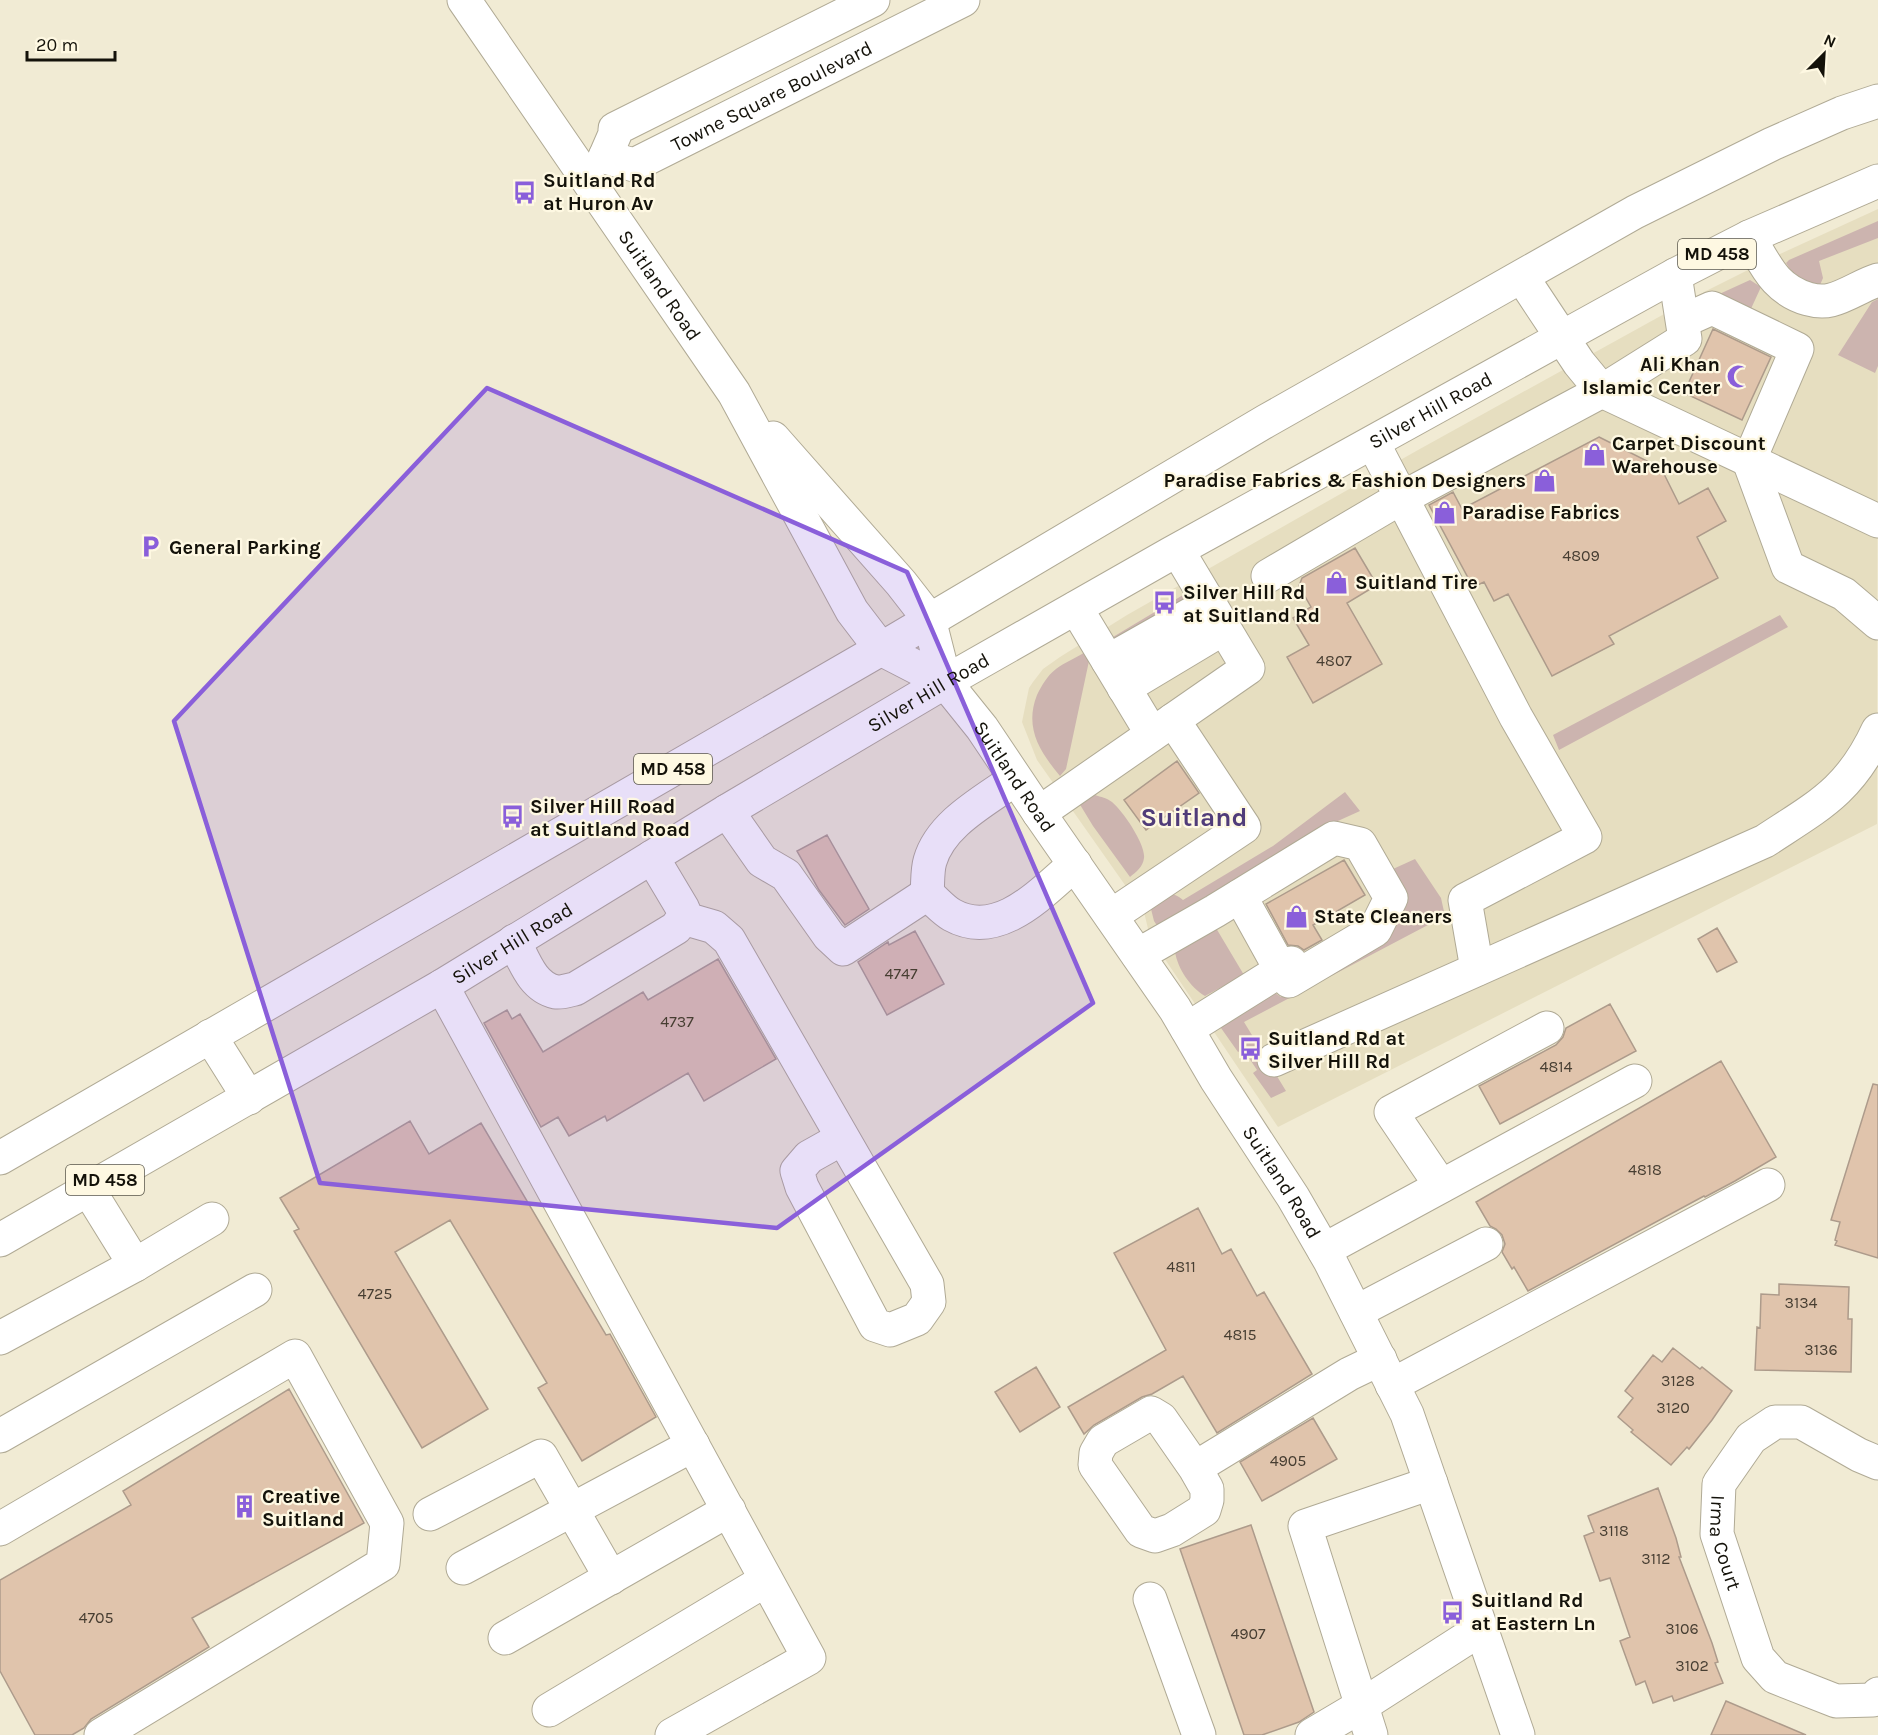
<svg xmlns="http://www.w3.org/2000/svg" width="1878" height="1735" viewBox="0 0 1878 1735" font-family="Karla,sans-serif">
	<style>
		.built { fill: #e6dec0 }
		.green { fill: #ccb4af }
		.building { fill: #e0c4ac; stroke: #ad9b8b; stroke-width: 1.5 }
		.lines { fill: none; stroke-linecap: round; stroke-linejoin: round }
		.minor-casing { stroke: #b0aa95; stroke-width: 35 }
		.major-casing { stroke: #b0aa95; stroke-width: 35 }
		.minor { stroke: #fff; stroke-width: 33 }
		.major { stroke: #fff; stroke-width: 33 }
		.marked { fill: #8a5fda; fill-opacity: 0.2; stroke: #8a5fda; stroke-width: 4.5; stroke-linejoin: round }
		.labels { text-anchor: middle; dominant-baseline: central; stroke-width: 4.5; stroke-linejoin: round; paint-order: stroke }
		.number-label { font-size: 16px; fill: #473e32 }
		.shield { fill: #fef8e2; stroke: #5a574b; stroke-width: 1.5 }
		.shield-label { font-size: 18px; font-weight: bold; fill: #14120a }
		.street-label { font-size: 20px; fill: #14120a; stroke: #fef8e2 }
		.poi-label { font-size: 20px; font-weight: bold; fill: #14120a; stroke: #fef8e2; text-anchor: start }
		.district-label { font-size: 26px; font-weight: bold; fill: #503c79; stroke: #fef8e2 }
	</style>
	<rect width="100%" height="100%" fill="#f1ebd4"/>
	<path class="built" d="M1878 209 1877 824 1278 1127 1150 937 1144 912 1037 760 1022 722 1029 688 1033 682 1043 669 1060 657 1127 615 1418 450 1704 292 1780 254Z"/>
	<path class="green" d="M1878 221V238L1819 261 1823 278 1820 285 1812 286 1793 274 1786 263 1789 260Z
		M1750 280 1761 287 1749 313 1715 296Z
		M1878 299V366L1875 373 1838 355 1872 302Z
		M1183 595 1185 604 1119 643 1113 637Z
		M1780 615 1788 627 1559 750 1553 735Z
		M1085 652 1089 661 1066 769 1060 776C1040 752 1024 728 1037 695 1042 685 1047 676 1056 669 1065 662 1076 658 1085 652Z
		M1345 792 1360 811 1329 825 1160 930 1154 921 1150 905C1163 896 1169 888 1183 900L1273 846Z
		M1095 795C1101 797 1107 798 1112 802 1123 811 1146 845 1144 858 1143 867 1136 872 1130 877L1093 826 1079 803Z
		M1415 859 1441 898 1445 916 1244 1022 1286 1091 1271 1098 1253 1073 1257 1070 1243 1049 1238 1052 1221 1028 1220 1019 1272 991 1281 997 1388 932 1407 904 1393 869Z
		M1216 928 1244 975 1205 996C1190 987 1178 969 1175 952Z"/>
	<path class="building" d="M1713 329 1771 357 1742 420 1684 393Z
		M1599 437 1661 468 1679 504 1708 488 1726 521 1697 537 1718 578 1609 636 1614 644 1552 676 1508 594 1494 601 1484 582 1473 587 1429 505 1453 492 1462 509Z
		M1355 548 1377 585 1347 603 1382 664 1313 703 1287 657 1309 645 1293 618 1311 607 1299 586 1302 578Z
		M1177 761 1199 793 1146 830 1124 800Z
		M827 835 869 909 845 925 819 890 797 851Z
		M1344 860 1365 895 1313 925 1322 940 1304 950 1298 946 1288 945 1266 904Z
		M1717 928 1737 962 1717 972 1698 939Z
		M915 931 944 984 887 1015 858 962 888 942 889 945Z
		M718 959 776 1059 704 1101 688 1073 607 1121 605 1116 569 1136 558 1117 541 1127 484 1023 507 1010 512 1019 520 1014 543 1052 643 992 648 1000Z
		M1610 1004 1636 1051 1500 1124 1479 1086 1556 1045 1563 1037 1566 1028Z
		M1721 1061 1776 1157 1735 1181 1705 1197 1704 1196 1528 1291 1514 1267 1512 1269 1502 1252 1505 1244 1502 1235 1496 1229 1490 1226 1476 1202Z
		M1873 1084 1878 1085V1258L1835 1245 1837 1241 1835 1240 1840 1222 1831 1220Z
		M410 1121 429 1154 481 1123 606 1335 610 1334 656 1417 582 1461 538 1388 547 1383 450 1220 395 1252 488 1409 422 1448 294 1231 299 1229 280 1198Z
		M1198 1208 1222 1254 1231 1249 1257 1296 1264 1292 1312 1374 1217 1433 1183 1376 1152 1394 1142 1397 1094 1425 1084 1434 1068 1407 1166 1350 1114 1253Z
		M1779 1284 1849 1287 1848 1319H1852L1851 1372 1755 1370 1757 1327 1760 1328 1761 1294 1779 1295Z
		M1673 1348 1700 1369 1702 1367 1732 1391 1712 1420 1689 1449 1687 1447 1671 1465 1631 1432 1633 1430 1618 1417 1633 1398 1625 1391 1653 1355 1662 1362Z
		M1036 1367 1060 1407 1020 1432 995 1392Z
		M289 1389 364 1523 192 1618 209 1647 91 1719 84 1728 72 1735H35L0 1671V1580L131 1505 123 1491Z
		M1313 1418 1337 1459 1262 1501 1240 1462Z
		M1658 1488 1676 1538 1681 1557H1679L1712 1643 1718 1662 1715 1663 1723 1683 1674 1701 1672 1696 1653 1703 1645 1681 1636 1685 1620 1641 1630 1637 1610 1578 1600 1581 1584 1536 1594 1532 1588 1516Z
		M1251 1525 1314 1712 1299 1722 1262 1735H1244L1180 1549Z
		M1726 1701 1806 1735H1711Z"/>
	<g class="lines">
		<defs>
			<g id="minor">
				<path id="s1" d="M605 157 634 165 963 0"/>
				<path d="M605 157 615 134V129L873 0"/>
				<path d="M1749 237C1766 265 1774 289 1808 299 1815 301 1823 302 1831 300 1847 296 1862 285 1878 280"/>
				<path d="M1675 275 1685 339 1602 391 1878 521"/>
				<path d="M1683 321 1712 308 1797 349 1749 461 1788 567 1844 594 1878 623"/>
				<path d="M1373 443 1516 717 1585 837 1465 900 1477 969"/>
				<path d="M1268 576 1387 506 1602 391 1579 363 1522 277"/>
				<path d="M1076 608 1152 734"/>
				<path d="M1108 661 1209 604"/>
				<path d="M1124 688 1224 628"/>
				<path d="M727 811 762 861 786 875 829 936 843 949 927 894C935 900 943 910 952 915 999 941 1042 892 1075 864"/>
				<path d="M1039 813 1248 668 1178 551"/>
				<path d="M927 894C928 884 927 871 930 861 941 823 985 801 1015 779"/>
				<path d="M1240 896 1281 970 1291 963"/>
				<path d="M1111 916 1244 827 1173 720"/>
				<path d="M683 918 714 927 729 940 927 1284 929 1302 917 1319 890 1330 875 1325 802 1187 797 1171 809 1157 843 1138"/>
				<path d="M514 941C524 960 532 987 556 992 561 993 569 990 575 989L676 928 683 918V909L652 857"/>
				<path d="M1138 955 1215 911 1334 838 1360 844 1391 898 1375 930 1289 981 1281 970 1187 1029"/>
				<path d="M442 986 809 1658 672 1735"/>
				<path d="M1274 1060 1765 841C1818 806 1850 791 1878 730"/>
				<path d="M1441 1186 1391 1112 1547 1028"/>
				<path d="M88 1189 135 1265 212 1219"/>
				<path d="M1324 1250 1635 1081"/>
				<path d="M1356 1312 1486 1244"/>
				<path d="M0 1338 135 1265"/>
				<path d="M1392 1385 1768 1185"/>
				<path d="M0 1436 255 1290"/>
				<path id="s2" d="M1878 1463 1859 1455 1801 1422H1775L1751 1438 1719 1484 1717 1534 1758 1658 1775 1677 1836 1701 1873 1700 1878 1694"/>
				<path d="M1195 1468 1161 1419 1151 1413 1103 1441 1096 1453 1095 1465 1141 1531 1155 1536 1172 1530 1204 1510 1207 1500V1489L1195 1468 1349 1374 1380 1359"/>
				<path d="M430 1514 541 1456 611 1578"/>
				<path d="M0 1529 295 1356 387 1523 383 1564 101 1735"/>
				<path d="M463 1568 693 1445"/>
				<path d="M1150 1599 1199 1735"/>
				<path d="M505 1638 729 1510"/>
				<path d="M549 1710 766 1580"/>
				<path d="M1312 1735 1361 1706 1481 1629"/>
				<path d="M1371 1735 1305 1526 1431 1483"/>
			</g>
			<g id="major">
				<path id="s3" d="M464 0 734 393 852 611 881 649 945 682 982 728 1039 813 1175 1009 1216 1079 1293 1197 1330 1261 1407 1414 1518 1735"/>
				<path d="M773 438 901 583 929 619 945 682"/>
				<path d="M210 1036 249 1098"/>
				<path d="M0 1158 881 649 1266 421 1635 212 1772 144 1842 113 1878 101"/>
				<path id="s4" d="M0 1240 442 986 727 811 945 682 1170 554 1675 275 1749 237 1878 181"/>
			</g>
		</defs>
		<use href="#minor" class="minor-casing"/>
		<use href="#major" class="major-casing"/>
		<use href="#minor" class="minor"/>
		<use href="#major" class="major"/>
	</g>
	<path class="marked" d="M487 388 907 572 1093 1003 777 1228 320 1183 174 721Z"/>
	<defs>
		<symbol id="bus-bare" viewBox="-9 -9 18 18"><path d="M-5-6H5V4H4V6H2V4H-2V6H-4V4H-5ZM-3.5-4V0h7V-4ZM-3.5 1.2v1.5H-2V1.2ZM2 1.2v1.5H3.5V1.2Z" fill="#8a5fda" stroke="#fef8e2" stroke-width="2.5" paint-order="stroke"/></symbol>
		<symbol id="mosque-bare" viewBox="-9 -9 18 18"><path d="M3.5-4.9A6 6 0 1 0 3.5 4.9A5 5 0 1 1 3.5-4.9Z" fill="#8a5fda" stroke="#fef8e2" stroke-width="2.5" paint-order="stroke"/></symbol>
		<symbol id="shop-bare" viewBox="-9 -9 18 18"><path d="M-5-2.5h2.3a2.7 3.5 0 0 1 5.4 0H5L5.5 6h-11ZM-1.5-2.5h3a1.5 2.3 0 0 0-3 0Z" fill="#8a5fda" stroke="#fef8e2" stroke-width="2.5" paint-order="stroke"/></symbol>
		<symbol id="parking-bare" viewBox="-9 -9 18 18"><path d="M-3.5-5.5H1a3.5 3.5 0 0 1 0 7H-1V5.5H-3.5ZM-1-3.4V-.6H.8a1.4 1.4 0 0 0 0-2.8Z" fill="#8a5fda" stroke="#fef8e2" stroke-width="2.5" paint-order="stroke"/></symbol>
		<symbol id="building-bare" viewBox="-9 -9 18 18"><path d="M-4-6H4V6H1V3H-1V6H-4ZM-2.5-4.3h1.7v1.8h-1.7ZM.8-4.3h1.7v1.8H.8ZM-2.5-1h1.7V.8h-1.7ZM.8-1h1.7V.8H.8Z" fill="#8a5fda" stroke="#fef8e2" stroke-width="2.5" paint-order="stroke"/></symbol>
	</defs>
	<g fill-rule="evenodd">
		<use href="#bus-bare" x="508" y="176" width="33" height="33"/>
		<use href="#mosque-bare" x="1722" y="360" width="33" height="33"/>
		<use href="#shop-bare" x="1578" y="438" width="33" height="33"/>
		<use href="#shop-bare" x="1528" y="464" width="33" height="33"/>
		<use href="#shop-bare" x="1428" y="496" width="33" height="33"/>
		<use href="#parking-bare" x="134" y="530" width="33" height="33"/>
		<use href="#shop-bare" x="1320" y="566" width="33" height="33"/>
		<use href="#bus-bare" x="1148" y="586" width="33" height="33"/>
		<use href="#bus-bare" x="496" y="800" width="33" height="33"/>
		<use href="#shop-bare" x="1280" y="900" width="33" height="33"/>
		<use href="#bus-bare" x="1234" y="1032" width="33" height="33"/>
		<use href="#building-bare" x="228" y="1490" width="33" height="33"/>
		<use href="#bus-bare" x="1436" y="1596" width="33" height="33"/>
	</g>
	<g class="labels">
		<g class="number-label">
			<text x="1581" y="555">4809</text>
			<text x="1334" y="660">4807</text>
			<text x="901" y="973">4747</text>
			<text x="677" y="1021">4737</text>
			<text x="1556" y="1066">4814</text>
			<text x="1645" y="1169">4818</text>
			<text x="1181" y="1266">4811</text>
			<text x="375" y="1293">4725</text>
			<text x="1801" y="1302">3134</text>
			<text x="1240" y="1334">4815</text>
			<text x="1821" y="1349">3136</text>
			<text x="1678" y="1380">3128</text>
			<text x="1673" y="1407">3120</text>
			<text x="1288" y="1460">4905</text>
			<text x="1614" y="1530">3118</text>
			<text x="1656" y="1558">3112</text>
			<text x="96" y="1617">4705</text>
			<text x="1682" y="1628">3106</text>
			<text x="1248" y="1633">4907</text>
			<text x="1692" y="1665">3102</text>
		</g>
		<g class="shield">
			<rect x="1678" y="239" width="78" height="30" rx="4.5"/>
			<rect x="634" y="754" width="78" height="30" rx="4.5"/>
			<rect x="66" y="1165" width="78" height="30" rx="4.5"/>
		</g>
		<g class="shield-label">
			<text x="1717" y="254">MD 458</text>
			<text x="673" y="769">MD 458</text>
			<text x="105" y="1180">MD 458</text>
		</g>
		<g class="street-label">
			<text stroke="none"><textPath href="#s1" startOffset="184">Towne Square Boulevard</textPath></text>
			<text stroke="none"><textPath href="#s3" startOffset="346">Suitland Road</textPath></text>
			<text stroke="none"><textPath href="#s4" startOffset="1654">Silver Hill Road</textPath></text>
			<text stroke="none"><textPath href="#s4" startOffset="1078">Silver Hill Road</textPath></text>
			<text stroke="none"><textPath href="#s3" startOffset="962">Suitland Road</textPath></text>
			<text stroke="none"><textPath href="#s4" startOffset="592">Silver Hill Road</textPath></text>
			<text stroke="none"><textPath href="#s3" startOffset="1448">Suitland Road</textPath></text>
			<text stroke="none"><textPath href="#s2" startOffset="258">Irma Court</textPath></text>
		</g>
		<g class="poi-label">
			<text x="543" y="180">Suitland Rd<tspan x="543" dy="23">at Huron Av</tspan></text>
			<text x="1720" y="364" text-anchor="end">Ali Khan<tspan x="1720" dy="23">Islamic Center</tspan></text>
			<text x="1612" y="443">Carpet Discount<tspan x="1612" dy="23">Warehouse</tspan></text>
			<text x="1526" y="480" text-anchor="end">Paradise Fabrics &amp; Fashion Designers</text>
			<text x="1462" y="512">Paradise Fabrics</text>
			<text x="169" y="547">General Parking</text>
			<text x="1355" y="582">Suitland Tire</text>
			<text x="1183" y="592">Silver Hill Rd<tspan x="1183" dy="23">at Suitland Rd</tspan></text>
			<text x="530" y="806">Silver Hill Road<tspan x="530" dy="23">at Suitland Road</tspan></text>
			<text x="1314" y="916">State Cleaners</text>
			<text x="1268" y="1038">Suitland Rd at<tspan x="1268" dy="23">Silver Hill Rd</tspan></text>
			<text x="262" y="1496">Creative<tspan x="262" dy="23">Suitland</tspan></text>
			<text x="1471" y="1600">Suitland Rd<tspan x="1471" dy="23">at Eastern Ln</tspan></text>
		</g>
		<g class="district-label">
			<text x="1194" y="817">Suitland</text>
		</g>
	</g>
	<g transform="translate(1824 54) rotate(24)" stroke="#fef8e2" stroke-width="4.5" paint-order="stroke">
	<path d="M0-4.5L10 22L0 15L-10 22Z" fill="#14120a"/>
	<text y="-9" font-size="16" font-weight="bold" text-anchor="middle" fill="#14120a">N</text>
	</g>
	<path d="M27 51v9h88v-9" fill="none" stroke="#14120a" stroke-width="3"/>
	<text x="36" y="51" font-size="18" fill="#14120a" stroke="#fef8e2" stroke-width="4.5" paint-order="stroke">20 m</text>
</svg>
